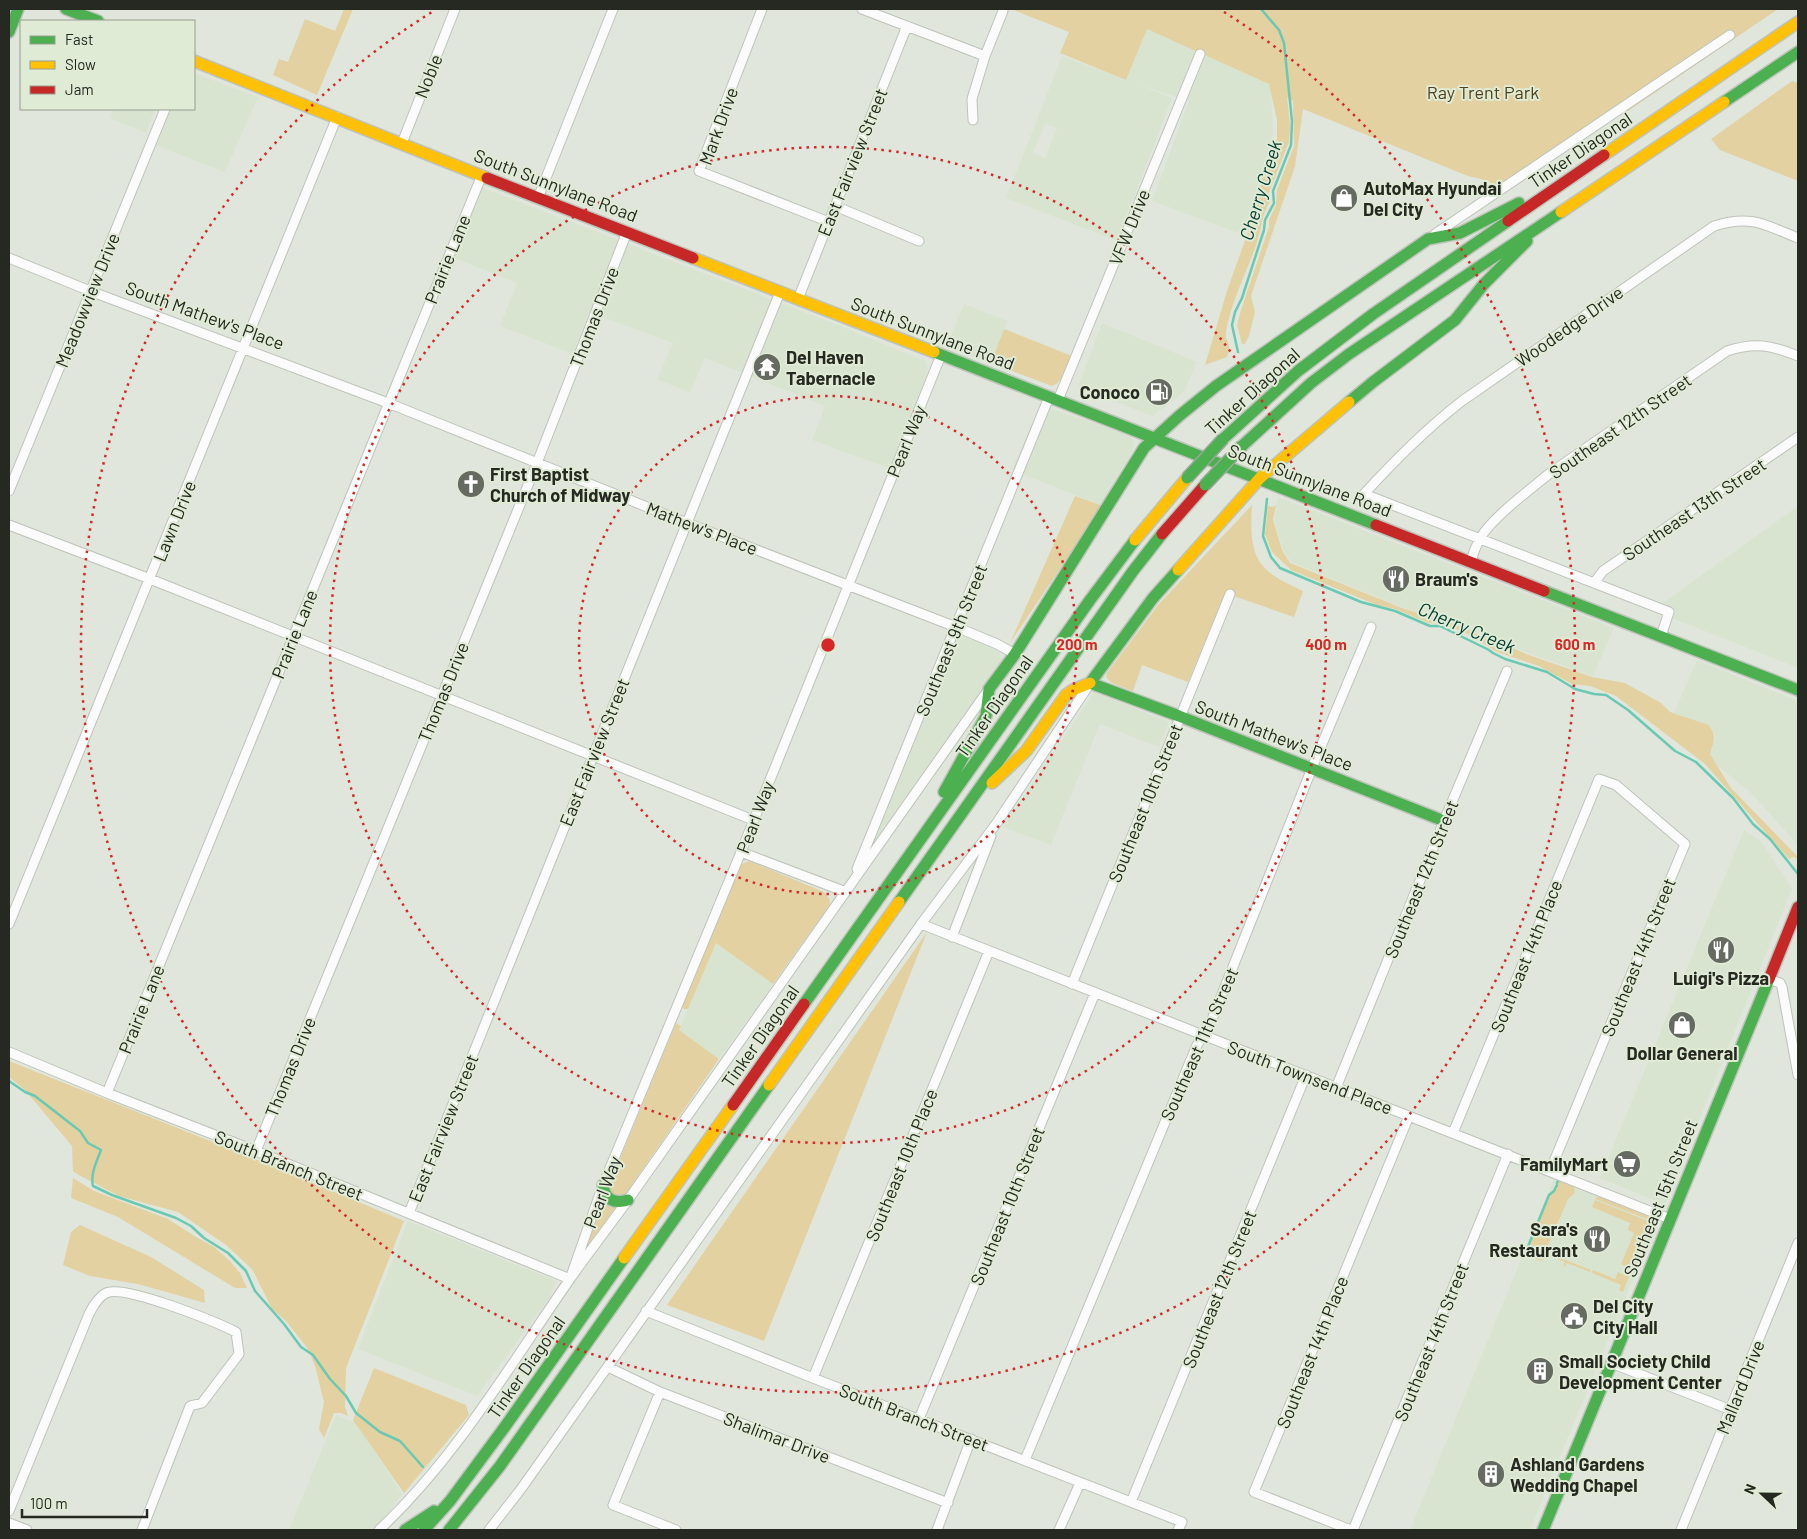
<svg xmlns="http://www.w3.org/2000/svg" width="1807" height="1539" viewBox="0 0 1807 1539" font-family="Barlow,sans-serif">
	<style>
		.built { fill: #d9e4d0; fill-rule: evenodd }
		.green { fill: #e3d1a1 }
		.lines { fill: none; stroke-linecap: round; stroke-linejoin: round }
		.stream { stroke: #6ac9b2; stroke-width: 2.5 }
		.street-casing { stroke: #bec3bb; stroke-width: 11 }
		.fast-casing { stroke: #bec3bb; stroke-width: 14 }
		.slow-casing { stroke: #bec3bb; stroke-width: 14 }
		.jam-casing { stroke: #bec3bb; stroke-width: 14 }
		.street { stroke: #fafbfa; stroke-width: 9 }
		.fast { stroke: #4caf50; stroke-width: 11 }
		.slow { stroke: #ffc107; stroke-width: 11 }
		.jam { stroke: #c62828; stroke-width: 11 }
		.fast-bridge-casing { stroke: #9ca79b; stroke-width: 14; stroke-linecap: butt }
		.fast-bridge { stroke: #4caf50; stroke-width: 11 }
		.ring { fill: none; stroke: #d62828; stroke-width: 2.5; stroke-dasharray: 2.5 5 }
		.labels { text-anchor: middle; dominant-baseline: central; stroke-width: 4; stroke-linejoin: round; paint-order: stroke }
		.street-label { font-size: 18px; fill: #252921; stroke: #e0ebd6 }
		.park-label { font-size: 18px; fill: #53411a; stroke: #e0ebd6 }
		.poi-label { font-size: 18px; font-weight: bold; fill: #252921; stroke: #e0ebd6; text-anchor: start }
		.water-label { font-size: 19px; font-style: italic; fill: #003b2f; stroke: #e0ebd6 }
		.centre { fill: #d62828; stroke: #e0ebd6; stroke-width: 2.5 }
		.ring-label { font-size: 15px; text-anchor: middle; font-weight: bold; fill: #d62828; stroke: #e0ebd6; stroke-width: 4; stroke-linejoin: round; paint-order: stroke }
	</style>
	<rect width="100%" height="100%" fill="#e0e6db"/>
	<path class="built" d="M1147 29 1269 83 1271 89 1273 133 1244 235 1152 201 1189 101 1140 85 1172 98 1117 241 1006 198 1062 56 1126 80ZM1045 124 1057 128 1045 158 1033 153Z
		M194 73 258 97 225 172 155 145 171 109H194Z
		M114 109H155L146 133 110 118Z
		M481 187 848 329 925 361 928 369 915 409 891 469 812 440 825 406 705 358 690 393 657 379 673 343 589 312 573 354 500 326 517 283 454 258Z
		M964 304 1007 321 991 363 946 347Z
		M1102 323 1197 362 1184 392 1152 416 1078 387Z
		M1040 405 1103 426 1130 437 1134 441 1133 450 1100 505 1012 470Z
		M1278 497 1614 628 1593 676 1528 653 1425 611 1423 614 1402 607 1291 562 1283 550 1274 520Z
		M1798 506V668L1657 612 1661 604Z
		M956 635 981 643 996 650 1000 654 1002 659 876 841 873 840Z
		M1697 660 1798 701V845L1753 795 1717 765 1710 754 1715 739V734L1709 725 1674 713Z
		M1094 692 1169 722 1159 747 1100 724 1051 845 1003 827Z
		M1744 830 1761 841 1792 889 1665 1205 1600 1178Z
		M716 943 773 984 719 1059 679 1030Z
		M1554 1179 1652 1217 1655 1225 1530 1530H1410Z
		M408 1221 556 1281 550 1297 477 1396 358 1349Z
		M336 1415 357 1423 402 1494 387 1515 371 1530H289Z"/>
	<path class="green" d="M344 9H353L317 95 273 75 279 59 288 62 305 19 335 31Z
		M1011 9H1778L1625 113 1619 104 1494 189 1489 181 1468 176 1303 109 1295 166 1251 296 1255 312 1249 336 1245 344H1242L1237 325 1242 307 1269 227V220L1276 205 1277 190 1294 146 1293 101 1287 97 1290 125 1289 142 1267 197 1270 202C1261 215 1262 230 1256 245 1246 274 1231 302 1226 332 1224 342 1233 342 1227 357L1205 365 1227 291 1247 235 1263 176 1277 139V120L1269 84 1147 29 1126 80 1060 53 1069 32Z
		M1792 81 1798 83V181L1720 150 1711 139Z
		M1004 329 1072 356C1067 366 1064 382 1052 386L991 363Z
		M1075 496 1100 505V509L1010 643Z
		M1252 505C1251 523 1249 551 1263 566 1273 578 1289 584 1303 591L1294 617 1225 593 1188 682 1142 665 1133 691 1112 683 1106 677 1107 673 1159 604Z
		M1276 505 1273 520 1282 550 1290 563 1402 608 1424 615 1425 612 1529 655 1592 677 1625 683 1661 703 1670 712 1709 725C1717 738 1714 740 1710 754L1731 788 1796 855 1798 859 1793 857 1789 859 1705 764 1616 696 1590 686 1572 684 1539 666 1497 652 1464 632 1442 624 1429 623 1395 609 1377 605 1291 570 1272 552 1265 534 1268 506 1273 507Z
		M749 861 824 892 830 900V905L773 984 716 943 688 1009H684L682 1007V1005L740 865Z
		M927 932 764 1341 667 1305Z
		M676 1023 681 1026 679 1030 719 1059 627 1192 623 1196 618 1197 610 1194V1183Z
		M9 1061 253 1158 404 1221 346 1368 345 1407 348 1416 341 1413H334L324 1438 319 1429 324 1402 315 1366 308 1349 286 1321 272 1309 252 1269 226 1245 178 1212 119 1196 77 1174 73 1171 72 1146 25 1090 9 1077Z
		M73 1178 94 1191 168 1219 196 1237 214 1247 229 1260 240 1273 247 1288H235L118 1217 71 1198Z
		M1559 1181 1574 1187 1575 1193 1568 1199 1545 1252 1591 1270 1590 1272 1567 1263 1563 1268 1565 1262 1545 1255 1542 1261 1532 1258 1528 1249 1550 1195 1555 1190Z
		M1597 1197H1600L1650 1216 1652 1221 1595 1199Z
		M1595 1200 1651 1222 1632 1269 1621 1264 1634 1233 1628 1230 1630 1223 1592 1207Z
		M603 1202 615 1208 582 1254Z
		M80 1225 151 1257 204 1290 205 1303 138 1284 90 1276 63 1265 71 1232Z
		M1653 1225 1655 1226V1229L1640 1266 1635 1269Z
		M1593 1270 1615 1279 1618 1272 1629 1277 1623 1292 1619 1290 1621 1285 1592 1273Z
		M374 1368 466 1405 469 1415 404 1493 353 1420Z"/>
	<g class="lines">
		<path class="stream" d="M1238 352 1232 325 1235 312 1242 298 1264 230 1265 220 1274 203 1273 191 1291 145 1292 121 1284 43 1279 30 1261 9
			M1267 499 1263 536 1271 557 1280 568 1361 602 1395 611 1430 626H1440L1489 650 1493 653 1505 659 1547 672 1575 689 1594 694 1606 695 1628 710 1675 751 1696 762 1733 798 1753 824 1770 839 1798 874
			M9 1081 25 1092 35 1096 80 1131 88 1143 101 1150C97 1161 90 1174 93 1186L112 1195 176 1218 191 1226 204 1238 228 1253 246 1271 255 1291 284 1324 301 1347 313 1355 330 1379 346 1396 356 1413 380 1432 400 1441 423 1467
			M1557 1183 1558 1181
			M1531 1257 1527 1249 1549 1195 1554 1191 1557 1185"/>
		<defs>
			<path id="street" d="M762 9 699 171 829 222
				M862 9 985 56
				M973 120 972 99 985 56 1003 11
				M402 143 455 9
				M538 198 613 9
				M835 206 919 241
				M1435 234 1651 88 1730 35
				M9 258 90 291 388 403 687 523 956 627 997 644 1015 654
				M798 299 907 26
				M1058 400 1200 54
				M9 491 165 109
				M9 525 150 579 753 820
				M1471 561C1473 554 1476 546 1479 540 1491 518 1531 489 1550 473L1727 351C1755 342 1771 345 1798 356
				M1594 583 1603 571 1798 437
				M1661 636 1669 612 1364 494C1395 460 1426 429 1462 401L1714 226C1751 214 1765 225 1798 238
				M741 852 846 892
				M857 869 1049 397
				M9 924 337 117
				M921 924 1670 1219
				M952 937 991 836
				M1768 979 1780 983 1782 987 1798 1075
				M1072 984 1230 594
				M9 1052 107 1093 256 1151 570 1279 603 1185 741 852 941 355
				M1336 1088 1444 821 1507 671
				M107 1093 482 175
				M1453 1133 1599 779 1616 785 1685 844 1550 1171
				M256 1151 537 463 627 232
				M409 1213 780 292
				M646 1311 813 1378 1182 1522 1178 1530
				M1611 1363 1731 1410
				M608 1367 660 1392 948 1503
				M813 1378 989 951
				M660 1392 613 1505 676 1530
				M919 1419 1095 993
				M1025 1460 1197 1045 1209 1027 1312 768 1371 627
				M1131 1502 1306 1075
				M9 1511 89 1314C93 1306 98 1297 106 1293 124 1284 216 1322 236 1332L239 1354 202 1403 190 1406 142 1530
				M9 1523 27 1530
				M379 1530C456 1458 510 1365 570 1279 589 1252 609 1226 628 1200L986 693
				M489 1530 521 1489 921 924 996 824 1089 685
				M937 1530 971 1439
				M1059 1530 1080 1483
				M1351 1530 1254 1492 1409 1116
				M1353 1530 1508 1154
				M1681 1530 1798 1243"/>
			<path id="fast" d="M66 9 98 21
				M9 32 18 9
				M1724 102 1798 52
				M1428 239 1460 233 1519 203
				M1455 320 1484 284 1527 241
				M934 352 1376 525
				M1349 402 1373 382 1455 320
				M1223 439 1298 371 1373 314 1508 221
				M1242 446 1311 383 1349 354 1561 212
				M1178 570 1153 598 1090 683 1179 716 1444 821
				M1544 591 1798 690
				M989 689 1015 654 1144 448 1179 416 1216 386 1428 239
				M944 792 986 716 989 689
				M899 902 1133 571 1162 534
				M804 1004 1090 600 1135 540
				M603 1185C605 1200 614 1204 628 1200
				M405 1530 434 1511
				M424 1530 450 1501 504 1428 624 1258
				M449 1530 500 1466 769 1085
				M1543 1530 1769 979"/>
			<path id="slow" d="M194 61 487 178
				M1604 155 1798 22
				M1561 212 1724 102
				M693 258 934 352
				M1135 540 1187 478
				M1178 570 1260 478 1349 402
				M992 783 1026 751 1066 695 1073 690 1090 683
				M769 1085 899 902
				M624 1258 733 1105"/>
			<path id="jam" d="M487 178 693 258
				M1508 221 1604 155
				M1376 525 1544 591
				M1162 534 1205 485
				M1769 979 1798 907
				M733 1105 804 1004"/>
		</defs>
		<use href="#street" class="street-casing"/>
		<use href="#fast" class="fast-casing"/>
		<use href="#slow" class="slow-casing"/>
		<use href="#jam" class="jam-casing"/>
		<use href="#street" class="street"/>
		<use href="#fast" class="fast"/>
		<use href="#slow" class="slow"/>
		<use href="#jam" class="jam"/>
		<defs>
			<path id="fast-bridge" d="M1187 478 1223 439
				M1205 485 1242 446"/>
		</defs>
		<use href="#fast-bridge" class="fast-bridge-casing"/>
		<use href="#fast-bridge" class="fast-bridge"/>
	</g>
	<g class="ring">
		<circle cx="828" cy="645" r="249"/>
		<circle cx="828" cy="645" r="498"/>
		<path d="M1224 12A747 747 0 1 1 432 12"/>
	</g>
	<defs>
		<symbol id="shop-disc" viewBox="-11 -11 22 22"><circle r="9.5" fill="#666b62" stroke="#e0ebd6"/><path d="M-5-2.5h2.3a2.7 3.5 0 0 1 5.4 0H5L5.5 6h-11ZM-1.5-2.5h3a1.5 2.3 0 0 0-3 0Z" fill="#fff"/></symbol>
		<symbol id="temple-disc" viewBox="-11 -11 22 22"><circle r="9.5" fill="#666b62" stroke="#e0ebd6"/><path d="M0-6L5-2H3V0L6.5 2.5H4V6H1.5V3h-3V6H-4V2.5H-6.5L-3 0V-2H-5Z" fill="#fff"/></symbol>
		<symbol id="fuel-disc" viewBox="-11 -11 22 22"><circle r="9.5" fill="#666b62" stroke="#e0ebd6"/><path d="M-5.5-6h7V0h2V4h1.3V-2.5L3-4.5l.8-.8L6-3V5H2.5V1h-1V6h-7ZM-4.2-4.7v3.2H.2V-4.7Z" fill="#fff"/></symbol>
		<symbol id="church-disc" viewBox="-11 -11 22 22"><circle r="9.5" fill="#666b62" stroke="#e0ebd6"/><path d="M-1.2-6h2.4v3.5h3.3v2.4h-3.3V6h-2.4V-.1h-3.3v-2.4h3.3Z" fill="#fff"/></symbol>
		<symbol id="restaurant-disc" viewBox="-11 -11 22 22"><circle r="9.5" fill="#666b62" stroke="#e0ebd6"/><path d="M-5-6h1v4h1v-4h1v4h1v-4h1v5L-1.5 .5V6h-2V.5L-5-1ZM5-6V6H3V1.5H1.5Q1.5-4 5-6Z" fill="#fff"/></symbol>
		<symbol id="supermarket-disc" viewBox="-11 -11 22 22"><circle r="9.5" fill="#666b62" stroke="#e0ebd6"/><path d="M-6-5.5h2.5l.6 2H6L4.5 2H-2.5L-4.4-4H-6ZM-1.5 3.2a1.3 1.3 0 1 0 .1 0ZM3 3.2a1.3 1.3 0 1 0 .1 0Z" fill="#fff"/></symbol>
		<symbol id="civic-disc" viewBox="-11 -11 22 22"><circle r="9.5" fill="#666b62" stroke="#e0ebd6"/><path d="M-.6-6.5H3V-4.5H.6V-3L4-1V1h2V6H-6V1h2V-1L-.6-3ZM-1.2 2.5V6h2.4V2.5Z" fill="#fff"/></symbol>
		<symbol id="building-disc" viewBox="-11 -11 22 22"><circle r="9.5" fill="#666b62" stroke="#e0ebd6"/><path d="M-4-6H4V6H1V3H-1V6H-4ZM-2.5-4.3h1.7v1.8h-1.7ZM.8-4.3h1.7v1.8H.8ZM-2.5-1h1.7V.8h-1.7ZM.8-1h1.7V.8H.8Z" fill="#fff"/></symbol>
	</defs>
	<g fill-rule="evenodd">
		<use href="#shop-disc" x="1328" y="182" width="32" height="32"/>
		<use href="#temple-disc" x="751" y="351" width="32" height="32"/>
		<use href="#fuel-disc" x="1143" y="376" width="32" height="32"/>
		<use href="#church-disc" x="455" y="468" width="32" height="32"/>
		<use href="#restaurant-disc" x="1380" y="563" width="32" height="32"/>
		<use href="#restaurant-disc" x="1705" y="934" width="32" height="32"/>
		<use href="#shop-disc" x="1666" y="1009" width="32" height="32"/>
		<use href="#supermarket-disc" x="1611" y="1148" width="32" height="32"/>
		<use href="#restaurant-disc" x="1581" y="1223" width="32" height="32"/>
		<use href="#civic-disc" x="1558" y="1300" width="32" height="32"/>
		<use href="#building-disc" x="1524" y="1355" width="32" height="32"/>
		<use href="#building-disc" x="1475" y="1458" width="32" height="32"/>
	</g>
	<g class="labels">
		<g class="street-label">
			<text transform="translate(428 76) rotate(-68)">Noble</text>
			<text transform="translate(718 126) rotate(-70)">Mark Drive</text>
			<text transform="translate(1580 150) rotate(-34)">Tinker Diagonal</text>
			<text transform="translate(852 162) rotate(-68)">East Fairview Street</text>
			<text transform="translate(556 185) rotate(21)">South Sunnylane Road</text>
			<text transform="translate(1129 227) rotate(-68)">VFW Drive</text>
			<text transform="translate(447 259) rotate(-68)">Prairie Lane</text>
			<text transform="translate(87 300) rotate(-68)">Meadowview Drive</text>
			<text transform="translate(205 315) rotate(20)">South Mathew's Place</text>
			<text transform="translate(594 317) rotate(-69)">Thomas Drive</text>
			<text transform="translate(1569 326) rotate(-35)">Woodedge Drive</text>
			<text transform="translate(933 333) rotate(21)">South Sunnylane Road</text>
			<text transform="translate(1252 391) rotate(-42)">Tinker Diagonal</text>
			<text transform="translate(1620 426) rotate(-35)">Southeast 12th Street</text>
			<text transform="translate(906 441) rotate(-68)">Pearl Way</text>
			<text transform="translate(1310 480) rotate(21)">South Sunnylane Road</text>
			<text transform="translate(1694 509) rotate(-34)">Southeast 13th Street</text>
			<text transform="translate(174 521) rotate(-68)">Lawn Drive</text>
			<text transform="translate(702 528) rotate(21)">Mathew's Place</text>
			<text transform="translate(294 634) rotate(-68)">Prairie Lane</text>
			<text transform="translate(951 640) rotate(-68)">Southeast 9th Street</text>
			<text transform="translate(443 692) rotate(-68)">Thomas Drive</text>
			<text transform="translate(994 706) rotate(-55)">Tinker Diagonal</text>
			<text transform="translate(1274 735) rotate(21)">South Mathew's Place</text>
			<text transform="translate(594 752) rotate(-68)">East Fairview Street</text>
			<text transform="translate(1145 803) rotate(-68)">Southeast 10th Street</text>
			<text transform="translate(755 817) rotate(-69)">Pearl Way</text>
			<text transform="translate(1421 879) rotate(-68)">Southeast 12th Street</text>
			<text transform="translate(1526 956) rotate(-68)">Southeast 14th Place</text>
			<text transform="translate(1638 957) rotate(-68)">Southeast 14th Street</text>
			<text transform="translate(141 1009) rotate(-68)">Prairie Lane</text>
			<text transform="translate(760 1036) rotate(-55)">Tinker Diagonal</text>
			<text transform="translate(1199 1044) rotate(-66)">Southeast 11th Street</text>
			<text transform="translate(290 1067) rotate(-68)">Thomas Drive</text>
			<text transform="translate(1310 1077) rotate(21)">South Townsend Place</text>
			<text transform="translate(443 1128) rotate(-68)">East Fairview Street</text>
			<text transform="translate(289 1165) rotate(22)">South Branch Street</text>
			<text transform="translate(901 1165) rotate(-68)">Southeast 10th Place</text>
			<text transform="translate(602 1192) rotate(-69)">Pearl Way</text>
			<text transform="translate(1660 1198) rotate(-68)">Southeast 15th Street</text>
			<text transform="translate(1007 1206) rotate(-68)">Southeast 10th Street</text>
			<text transform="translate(1219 1289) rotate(-68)">Southeast 12th Street</text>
			<text transform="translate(1431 1342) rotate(-68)">Southeast 14th Street</text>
			<text transform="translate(1312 1352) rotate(-68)">Southeast 14th Place</text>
			<text transform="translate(526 1367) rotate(-55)">Tinker Diagonal</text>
			<text transform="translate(1740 1387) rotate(-68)">Mallard Drive</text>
			<text transform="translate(914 1417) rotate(21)">South Branch Street</text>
			<text transform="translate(777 1437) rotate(21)">Shalimar Drive</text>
		</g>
		<g class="park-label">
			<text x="1483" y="92">Ray Trent Park</text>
		</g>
		<g class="poi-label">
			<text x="1363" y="188">AutoMax Hyundai<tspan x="1363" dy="21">Del City</tspan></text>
			<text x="786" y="357">Del Haven<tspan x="786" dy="21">Tabernacle</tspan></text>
			<text x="1140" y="392" text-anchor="end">Conoco</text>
			<text x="490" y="474">First Baptist<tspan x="490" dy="21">Church of Midway</tspan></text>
			<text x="1415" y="579">Braum's</text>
			<text x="1721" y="978" text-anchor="middle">Luigi's Pizza</text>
			<text x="1682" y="1053" text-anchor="middle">Dollar General</text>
			<text x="1608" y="1164" text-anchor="end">FamilyMart</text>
			<text x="1578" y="1229" text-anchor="end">Sara's<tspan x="1578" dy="21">Restaurant</tspan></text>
			<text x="1593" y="1306">Del City<tspan x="1593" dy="21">City Hall</tspan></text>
			<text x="1559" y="1361">Small Society Child<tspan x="1559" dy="21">Development Center</tspan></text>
			<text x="1510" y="1464">Ashland Gardens<tspan x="1510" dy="21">Wedding Chapel</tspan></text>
		</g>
		<g class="water-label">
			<text transform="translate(1260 190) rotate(-73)">Cherry Creek</text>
			<text transform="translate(1467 627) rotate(23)">Cherry Creek</text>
		</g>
	</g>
	<circle cx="828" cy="645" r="8" class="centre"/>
	<g class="ring-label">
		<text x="1077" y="650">200 m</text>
		<text x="1326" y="650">400 m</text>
		<text x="1575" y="650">600 m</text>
	</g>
	<rect width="1807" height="1539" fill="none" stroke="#252921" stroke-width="20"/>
	<rect x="20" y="20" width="175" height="90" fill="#e0ebd6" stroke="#959d8e"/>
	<rect x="30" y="36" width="25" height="8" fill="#4caf50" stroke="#959d8e"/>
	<text x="65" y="45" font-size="15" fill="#252921">Fast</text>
	<rect x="30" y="61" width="25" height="8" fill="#ffc107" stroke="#959d8e"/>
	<text x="65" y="70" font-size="15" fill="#252921">Slow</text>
	<rect x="30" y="86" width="25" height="8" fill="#c62828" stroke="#959d8e"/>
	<text x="65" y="95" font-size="15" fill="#252921">Jam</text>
	<g transform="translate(1762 1494) rotate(292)" stroke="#e0ebd6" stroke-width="4" paint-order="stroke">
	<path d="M0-4L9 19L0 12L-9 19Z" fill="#252921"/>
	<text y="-8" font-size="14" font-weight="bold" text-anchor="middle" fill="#252921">N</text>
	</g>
	<path d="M22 1509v8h125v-8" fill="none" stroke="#252921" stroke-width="2.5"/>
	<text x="30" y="1509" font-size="15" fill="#252921" stroke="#e0ebd6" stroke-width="4" paint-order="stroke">100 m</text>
</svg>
